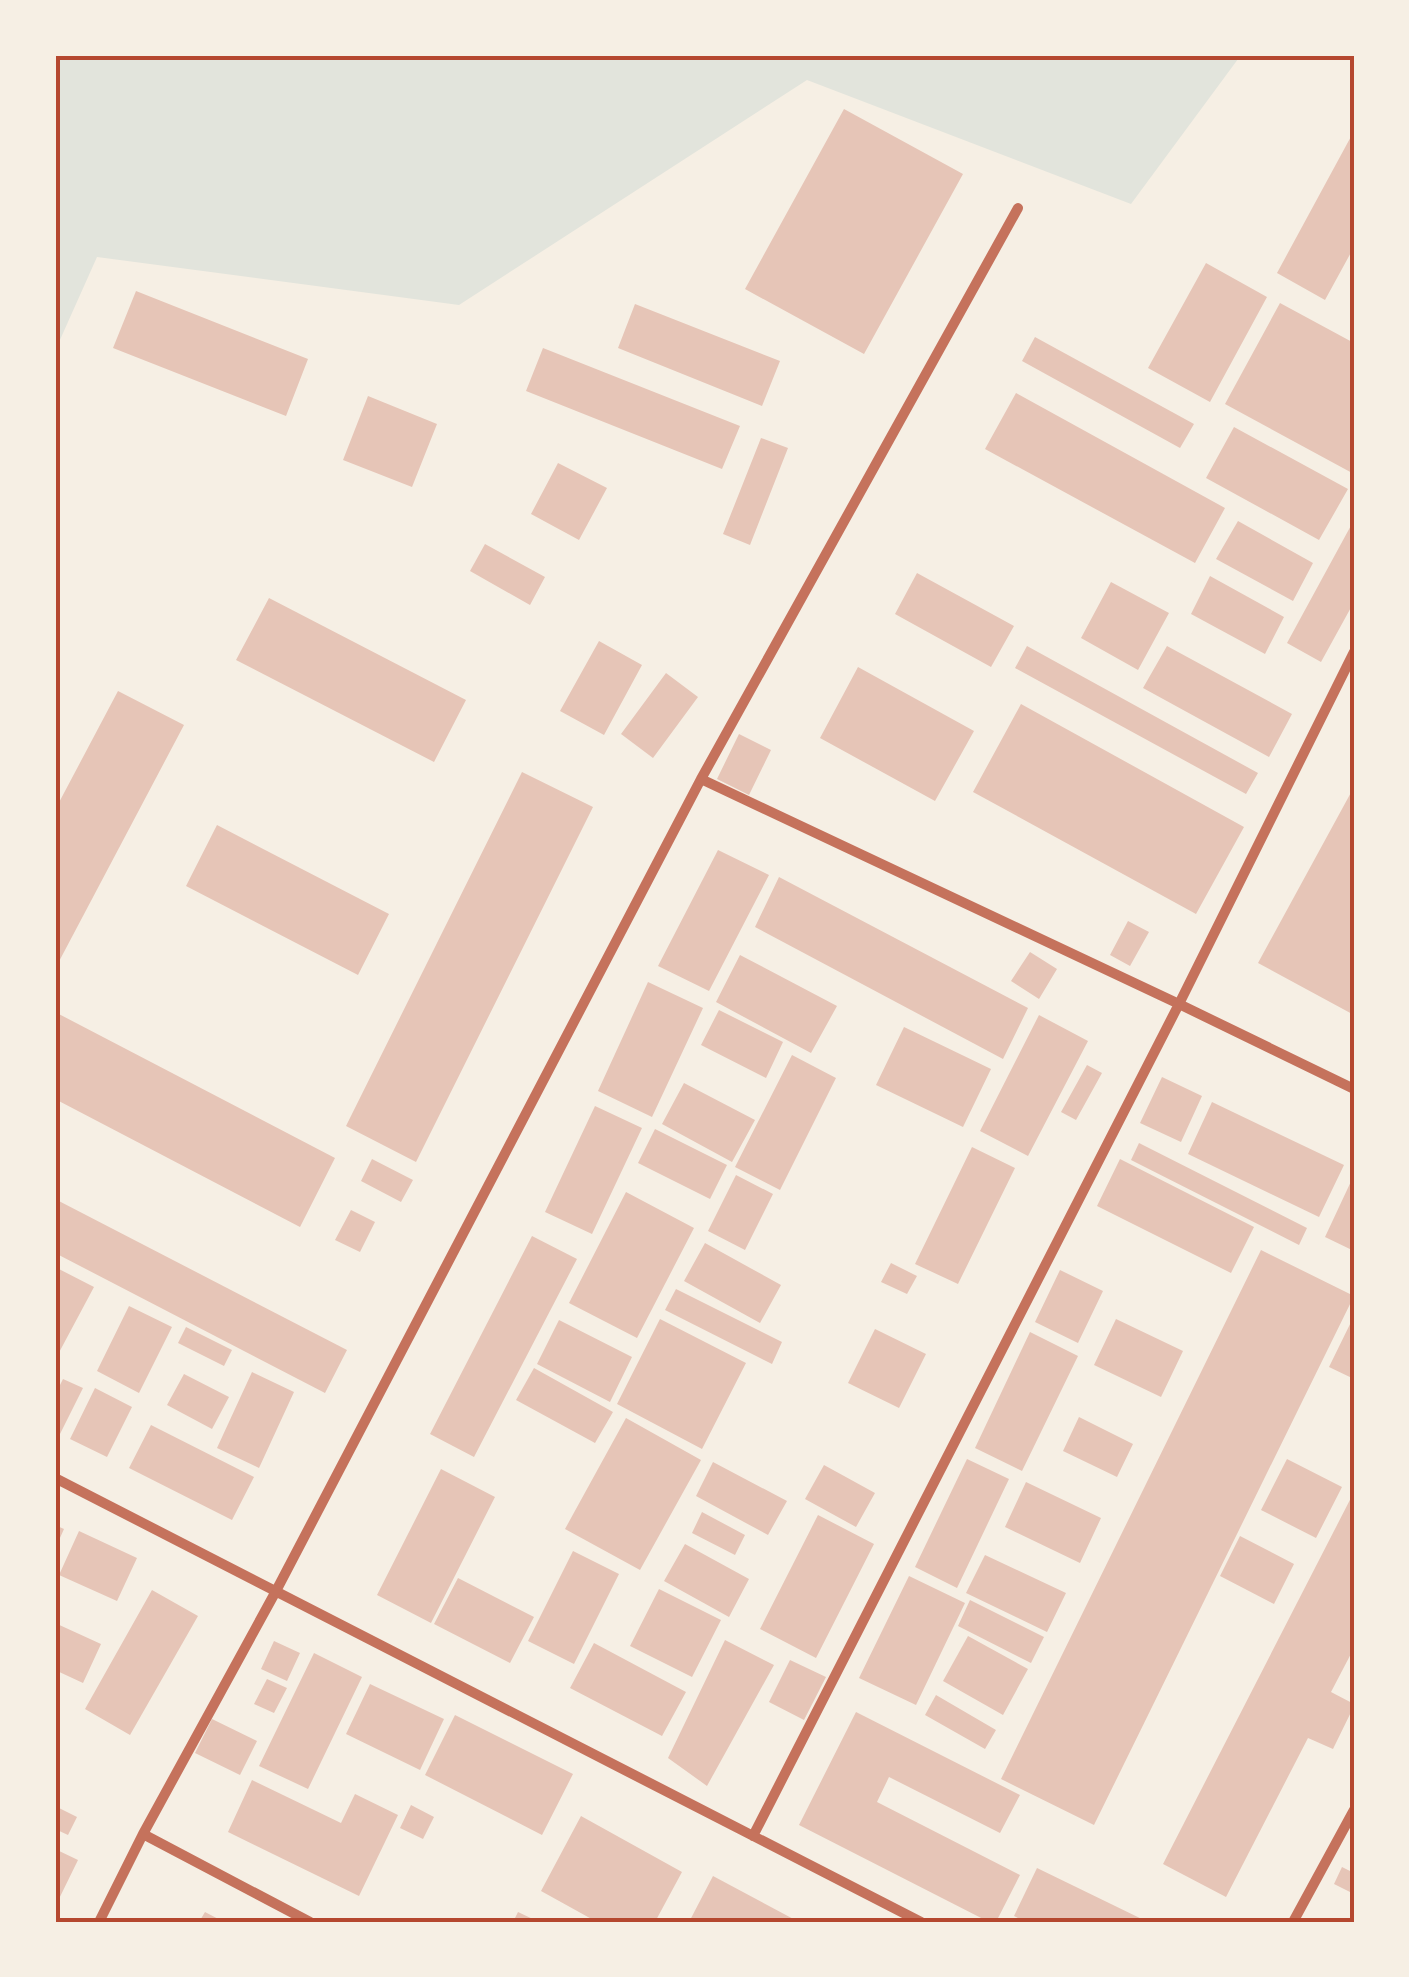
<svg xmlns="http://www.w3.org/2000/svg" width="1409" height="1977" viewBox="0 0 1409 1977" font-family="Bitter,serif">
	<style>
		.green { fill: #e2e4dc }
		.building { fill: #e6c5b7 }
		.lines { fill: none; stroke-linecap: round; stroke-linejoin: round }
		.minor { stroke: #c5725c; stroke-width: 10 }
		.neatline { fill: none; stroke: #b5482f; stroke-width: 4 }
	</style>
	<rect width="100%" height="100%" fill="#f6efe4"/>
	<path class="green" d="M55 55H1241L1131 204 807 80 459 305 97 257 55 351Z"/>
	<path class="building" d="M844 109 963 174 864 354 745 289Z
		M1354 131V247L1325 300 1277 273Z
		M1206 263 1267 297 1210 402 1148 368Z
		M136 291 308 359 286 416 113 348Z
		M1280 303 1354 343V474L1225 404Z
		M635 304 780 361 762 406 618 348Z
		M1035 337 1194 424 1180 448 1022 361Z
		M543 348 740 426 722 469 526 391Z
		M1016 393 1225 508 1195 563 985 449Z
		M368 396 437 424 412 487 343 460Z
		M1234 427 1348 489 1319 540 1206 478Z
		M761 438 788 448 750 545 723 534Z
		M558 463 607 488 579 540 531 514Z
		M1354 520V602L1321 662 1287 643Z
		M1238 521 1313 563 1293 601 1216 559Z
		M485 544 545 577 530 605 470 571Z
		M917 573 1014 626 991 667 895 614Z
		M1210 576 1284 617 1265 654 1191 614Z
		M1111 582 1169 613 1138 670 1081 638Z
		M269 598 466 700 434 762 236 660Z
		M599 641 642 665 604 735 560 711Z
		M1027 646 1258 773 1246 794 1015 668Z
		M1167 646 1292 714 1269 757 1143 688Z
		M858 667 974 731 935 801 820 738Z
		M666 673 698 697 653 758 621 734Z
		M118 691 184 725 55 969V810Z
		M1021 704 1244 827 1196 914 973 792Z
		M739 734 771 750 749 795 717 779Z
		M522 772 593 807 416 1162 346 1126Z
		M1354 787V1015L1258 963Z
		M217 825 389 914 358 975 186 886Z
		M718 850 769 875 709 991 658 966Z
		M779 877 1028 1008 1003 1059 755 927Z
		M1128 921 1149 932 1130 966 1110 955Z
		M1030 952 1057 969 1039 999 1011 981Z
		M740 955 837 1006 811 1053 716 1002Z
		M648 982 703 1008 652 1117 598 1091Z
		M719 1010 783 1042 766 1078 701 1045Z
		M55 1012 335 1158 300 1227 55 1099Z
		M1039 1015 1088 1041 1028 1156 980 1131Z
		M904 1027 991 1069 963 1127 876 1085Z
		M792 1055 836 1078 780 1190 735 1167Z
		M1087 1065 1102 1073 1076 1120 1061 1112Z
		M1162 1077 1202 1096 1181 1142 1140 1123Z
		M684 1083 755 1120 732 1162 662 1124Z
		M1212 1102 1344 1165 1319 1217 1188 1154Z
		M595 1106 642 1128 592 1234 545 1212Z
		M655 1129 727 1165 710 1199 638 1163Z
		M1139 1143 1307 1228 1299 1245 1131 1160Z
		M972 1147 1015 1168 958 1284 915 1264Z
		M372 1159 413 1180 401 1202 361 1181Z
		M1120 1159 1254 1227 1231 1273 1097 1206Z
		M736 1175 773 1194 745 1250 708 1231Z
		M1354 1175V1251L1325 1237Z
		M626 1192 694 1228 637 1338 569 1303Z
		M55 1199 347 1350 325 1393 55 1253Z
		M351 1210 375 1222 360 1252 335 1240Z
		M532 1236 577 1259 474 1457 430 1434Z
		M705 1243 781 1285 760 1323 684 1281Z
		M1261 1250 1354 1296 1094 1825 1001 1779Z
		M891 1263 917 1276 907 1294 881 1282Z
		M55 1267 94 1287 55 1360Z
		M1060 1270 1103 1291 1078 1343 1035 1322Z
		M676 1289 782 1342 772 1364 665 1310Z
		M129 1306 172 1327 139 1393 97 1371Z
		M1354 1316V1379L1329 1367Z
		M660 1319 746 1363 702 1449 617 1404Z
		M1116 1319 1183 1351 1161 1397 1094 1365Z
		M559 1320 632 1357 610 1402 537 1364Z
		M186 1327 232 1350 224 1366 178 1343Z
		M875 1329 926 1354 899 1408 848 1383Z
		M1030 1332 1078 1356 1022 1471 975 1448Z
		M534 1368 613 1412 595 1443 516 1400Z
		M252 1372 294 1392 259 1468 217 1448Z
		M184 1374 229 1397 212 1429 167 1405Z
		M63 1379 83 1388 60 1434 55 1431V1395Z
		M95 1388 132 1407 107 1457 70 1439Z
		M1079 1417 1133 1444 1117 1477 1063 1451Z
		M626 1418 701 1460 640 1570 565 1529Z
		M151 1425 254 1477 232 1520 129 1468Z
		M967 1459 1009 1479 957 1588 915 1567Z
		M1287 1459 1342 1487 1316 1538 1261 1510Z
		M713 1462 787 1501 768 1535 696 1496Z
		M824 1465 875 1493 856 1527 805 1499Z
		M441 1469 495 1497 431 1623 377 1595Z
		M1026 1482 1101 1518 1080 1563 1005 1527Z
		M1354 1492V1648L1331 1692 1354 1704V1706L1333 1749 1308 1738 1226 1897 1163 1864Z
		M702 1512 745 1535 735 1555 692 1533Z
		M818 1515 874 1544 816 1658 760 1629Z
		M55 1525 64 1529 55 1549Z
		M79 1531 137 1558 117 1601 59 1575Z
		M1240 1536 1294 1564 1274 1604 1220 1576Z
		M685 1544 749 1579 729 1617 664 1581Z
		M573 1551 619 1574 574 1664 528 1641Z
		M985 1555 1066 1593 1047 1632 966 1593Z
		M909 1576 965 1603 916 1705 859 1678Z
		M458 1578 534 1617 510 1663 434 1624Z
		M659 1589 721 1620 692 1677 630 1646Z
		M152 1590 198 1616 130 1735 85 1709Z
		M970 1600 1044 1637 1031 1663 958 1626Z
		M55 1623 101 1644 83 1683 55 1670Z
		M968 1636 1028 1669 1003 1715 943 1681Z
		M725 1640 774 1665 707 1786 668 1758Z
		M274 1641 300 1653 287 1681 261 1669Z
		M594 1643 686 1692 662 1736 570 1688Z
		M314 1653 362 1677 308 1789 259 1766Z
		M790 1660 826 1677 804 1720 769 1702Z
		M267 1679 287 1688 274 1713 254 1704Z
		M370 1684 444 1719 420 1770 346 1734Z
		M936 1695 996 1730 985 1749 925 1715Z
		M856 1712 1020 1795 1000 1833 889 1777 877 1802 1020 1875 996 1922H989L799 1825Z
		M455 1715 573 1774 542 1835 425 1775Z
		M212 1719 257 1741 240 1775 195 1753Z
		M252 1780 341 1823 355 1794 398 1815 359 1896 228 1832Z
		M411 1805 434 1817 423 1839 400 1828Z
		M55 1806 77 1817 68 1835 55 1829Z
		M581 1816 682 1872 655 1922H597L541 1891Z
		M55 1849 78 1860 55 1907Z
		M1342 1867 1354 1873V1894L1334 1884Z
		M1037 1868 1148 1922H1026L1014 1916Z
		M713 1876 799 1922H689Z
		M205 1912 224 1922H199Z
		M518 1912 539 1922H513Z"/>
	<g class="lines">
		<path class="minor" d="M701 779 1179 1004 1354 1089
			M55 1478 921 1922
			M143 1834 310 1922
			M753 1836 1179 1004 1354 652
			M99 1922 143 1834 276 1591 701 779 1018 208
			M1293 1922 1354 1810"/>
	</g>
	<rect width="1409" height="1977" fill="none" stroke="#f6efe4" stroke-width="115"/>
	<rect x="58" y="58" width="1294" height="1862" class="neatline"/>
</svg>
